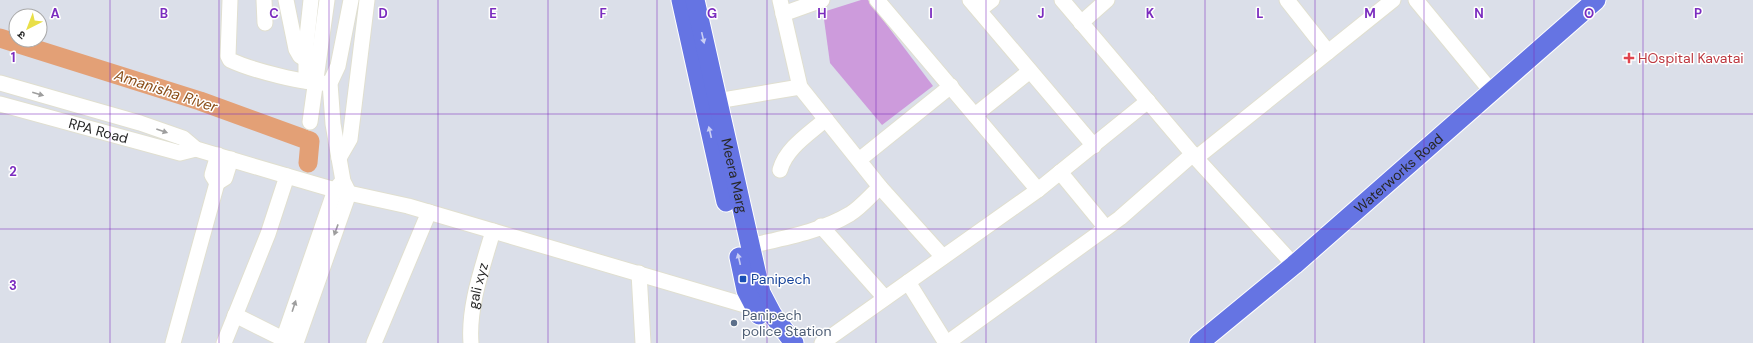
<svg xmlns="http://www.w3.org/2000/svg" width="1753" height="343" viewBox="0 0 1753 343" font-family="'DM Sans','Noto Sans Devanagari',sans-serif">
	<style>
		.green { fill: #cd9bdc }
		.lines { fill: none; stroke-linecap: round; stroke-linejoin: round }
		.river { stroke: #e3a076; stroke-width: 19 }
		.minor-casing { stroke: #e0dfd0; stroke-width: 17 }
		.major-casing { stroke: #fff; stroke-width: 21 }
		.minor { stroke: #fff; stroke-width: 15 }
		.major { stroke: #6574e3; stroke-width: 19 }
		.oneway { fill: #c9cef5 }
		.oneway2 { fill: #9e9e9e }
		.grid { fill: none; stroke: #7b2cbf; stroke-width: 1; stroke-opacity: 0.55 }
		.health-dot { fill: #e0444e; stroke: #fff; stroke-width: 1.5 }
		.transit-dot { fill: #1a4fb4; stroke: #fff; stroke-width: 1.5 }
		.service-dot { fill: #5c6f8a; stroke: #fff; stroke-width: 1.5 }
		.labels { text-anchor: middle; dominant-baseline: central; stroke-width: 3; stroke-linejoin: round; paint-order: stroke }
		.health-label { font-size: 14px; fill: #be3a42; stroke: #fff; text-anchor: start }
		.street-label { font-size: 14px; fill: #282828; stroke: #fff }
		.transit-label { font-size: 14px; fill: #164399; stroke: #fff; text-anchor: start }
		.service-label { font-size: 14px; fill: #4e5e75; stroke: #fff; text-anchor: start }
		.water-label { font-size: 15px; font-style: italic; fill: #8b4e18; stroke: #fff }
		.grid-label { font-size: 13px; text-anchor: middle; font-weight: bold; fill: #7b2cbf; stroke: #fff; stroke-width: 3; stroke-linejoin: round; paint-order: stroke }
	</style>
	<rect width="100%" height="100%" fill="#dbdfe9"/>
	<path class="green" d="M861 0H868L933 86 882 125 830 63 823 12Z"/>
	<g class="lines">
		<path class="river" d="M0 38 200 101 310 141 308 163"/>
		<defs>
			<g id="minor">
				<path d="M230 0 228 56 230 60C251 70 308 85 330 83"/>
				<path d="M264 0 265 23"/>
				<path d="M286 0 296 49 300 56 307 60"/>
				<path d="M780 0 800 87 880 187 943 257"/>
				<path d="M877 0 1038 190"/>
				<path d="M970 0 1094 146"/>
				<path d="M1062 0 1196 158 1294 265"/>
				<path d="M1287 0 1328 52"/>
				<path d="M1416 0 1491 91"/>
				<path d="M979 10 992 0"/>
				<path d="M783 14 822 0"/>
				<path d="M1081 23 1107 0"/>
				<path d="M306 81V46L311 0"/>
				<path d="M0 83 140 123 183 138 196 149 287 176 335 190 408 206 762 310"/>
				<path d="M717 101 800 87"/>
				<path id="s1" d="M0 104 180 153 196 149"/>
				<path d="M975 115 1030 71"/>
				<path d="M310 122 327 0"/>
				<path d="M218 155 212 175 217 183 225 178 231 159"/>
				<path d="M339 158 350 139 367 0"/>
				<path d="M1196 158 1393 0"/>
				<path d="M859 160 951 86"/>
				<path d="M780 170C786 148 809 134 826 119"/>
				<path d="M1060 172 1106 228"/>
				<path d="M821 226 885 298"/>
				<path d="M749 246C783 238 820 232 850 214 861 207 870 196 880 187"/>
				<path d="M639 273 643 343"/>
				<path d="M908 282 946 343"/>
				<path d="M235 315 291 343"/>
				<path d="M173 343 217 183"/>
				<path d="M224 343 268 234 287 176"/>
				<path d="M282 343 335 190 341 183"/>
				<path d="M296 343 349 193 343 181 333 124 330 83 338 66 351 0"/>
				<path d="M374 343 429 212"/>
				<path id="s2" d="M471 343C468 306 483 266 493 231"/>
				<path d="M822 343 1038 190 1148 101"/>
				<path d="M947 343 1120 218 1193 154"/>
			</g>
			<g id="major">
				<path d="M681 0 726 202"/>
				<path id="s3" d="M695 0 761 293 772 314 794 343"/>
				<path d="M739 257 746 290 759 315"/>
				<path id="s4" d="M1199 343 1294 265 1596 0"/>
			</g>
		</defs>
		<use href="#minor" class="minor-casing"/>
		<use href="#major" class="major-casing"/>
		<use href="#minor" class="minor"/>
		<use href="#major" class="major"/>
	</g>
	<defs><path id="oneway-solid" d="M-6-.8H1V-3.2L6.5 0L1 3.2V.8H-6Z"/></defs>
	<g class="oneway">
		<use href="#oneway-solid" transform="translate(703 38) rotate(77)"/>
		<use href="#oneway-solid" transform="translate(710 132) rotate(-103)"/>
		<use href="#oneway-solid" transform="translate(739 259) rotate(-103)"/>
	</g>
	<g class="oneway2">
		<use href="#oneway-solid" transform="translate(38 94) rotate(16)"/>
		<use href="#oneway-solid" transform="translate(162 131) rotate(19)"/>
		<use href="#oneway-solid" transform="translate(336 230) rotate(110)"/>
		<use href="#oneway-solid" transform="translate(294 306) rotate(-72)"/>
	</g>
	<path class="grid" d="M110 0V343M219 0V343M329 0V343M438 0V343M548 0V343M657 0V343M767 0V343M876 0V343M986 0V343M1096 0V343M1205 0V343M1315 0V343M1424 0V343M1534 0V343M1643 0V343M0 114H1753M0 229H1753"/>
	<path class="health-dot" d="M1627 52h4v4h4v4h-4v4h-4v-4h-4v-4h4z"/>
	<rect class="transit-dot" x="739" y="275" width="8" height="8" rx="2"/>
	<circle class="service-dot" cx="734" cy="323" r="4"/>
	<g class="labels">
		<g class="health-label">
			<text x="1638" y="58">HOspital Kavatai</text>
		</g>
		<g class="street-label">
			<text stroke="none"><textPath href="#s1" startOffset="102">RPA Road</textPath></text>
			<text stroke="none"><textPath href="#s4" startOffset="262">Waterworks Road</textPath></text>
			<text stroke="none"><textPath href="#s3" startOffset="180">Meera Marg</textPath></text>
			<text stroke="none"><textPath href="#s2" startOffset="58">gali xyz</textPath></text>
		</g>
		<g class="transit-label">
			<text x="751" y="279">Panipech</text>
		</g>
		<g class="service-label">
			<text x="742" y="315">Panipech<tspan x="742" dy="16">police Station</tspan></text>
		</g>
		<g class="water-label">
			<text transform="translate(166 91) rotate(18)">Amanisha River</text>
		</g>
	</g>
	<g class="grid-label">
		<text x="55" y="18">A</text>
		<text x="164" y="18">B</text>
		<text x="274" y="18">C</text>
		<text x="383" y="18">D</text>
		<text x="493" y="18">E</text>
		<text x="603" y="18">F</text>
		<text x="712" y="18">G</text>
		<text x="822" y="18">H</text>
		<text x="931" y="18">I</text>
		<text x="1041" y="18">J</text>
		<text x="1150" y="18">K</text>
		<text x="1260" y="18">L</text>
		<text x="1370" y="18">M</text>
		<text x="1479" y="18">N</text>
		<text x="1589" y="18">O</text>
		<text x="1698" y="18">P</text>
		<text x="13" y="62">1</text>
		<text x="13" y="176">2</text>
		<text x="13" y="290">3</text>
	</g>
	<g transform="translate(28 28) rotate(222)"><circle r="19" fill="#ffffff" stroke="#a9a9a9"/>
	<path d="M0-3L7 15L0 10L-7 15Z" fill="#e9df48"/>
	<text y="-6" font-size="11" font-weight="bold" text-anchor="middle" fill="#282828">उ</text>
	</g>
</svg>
